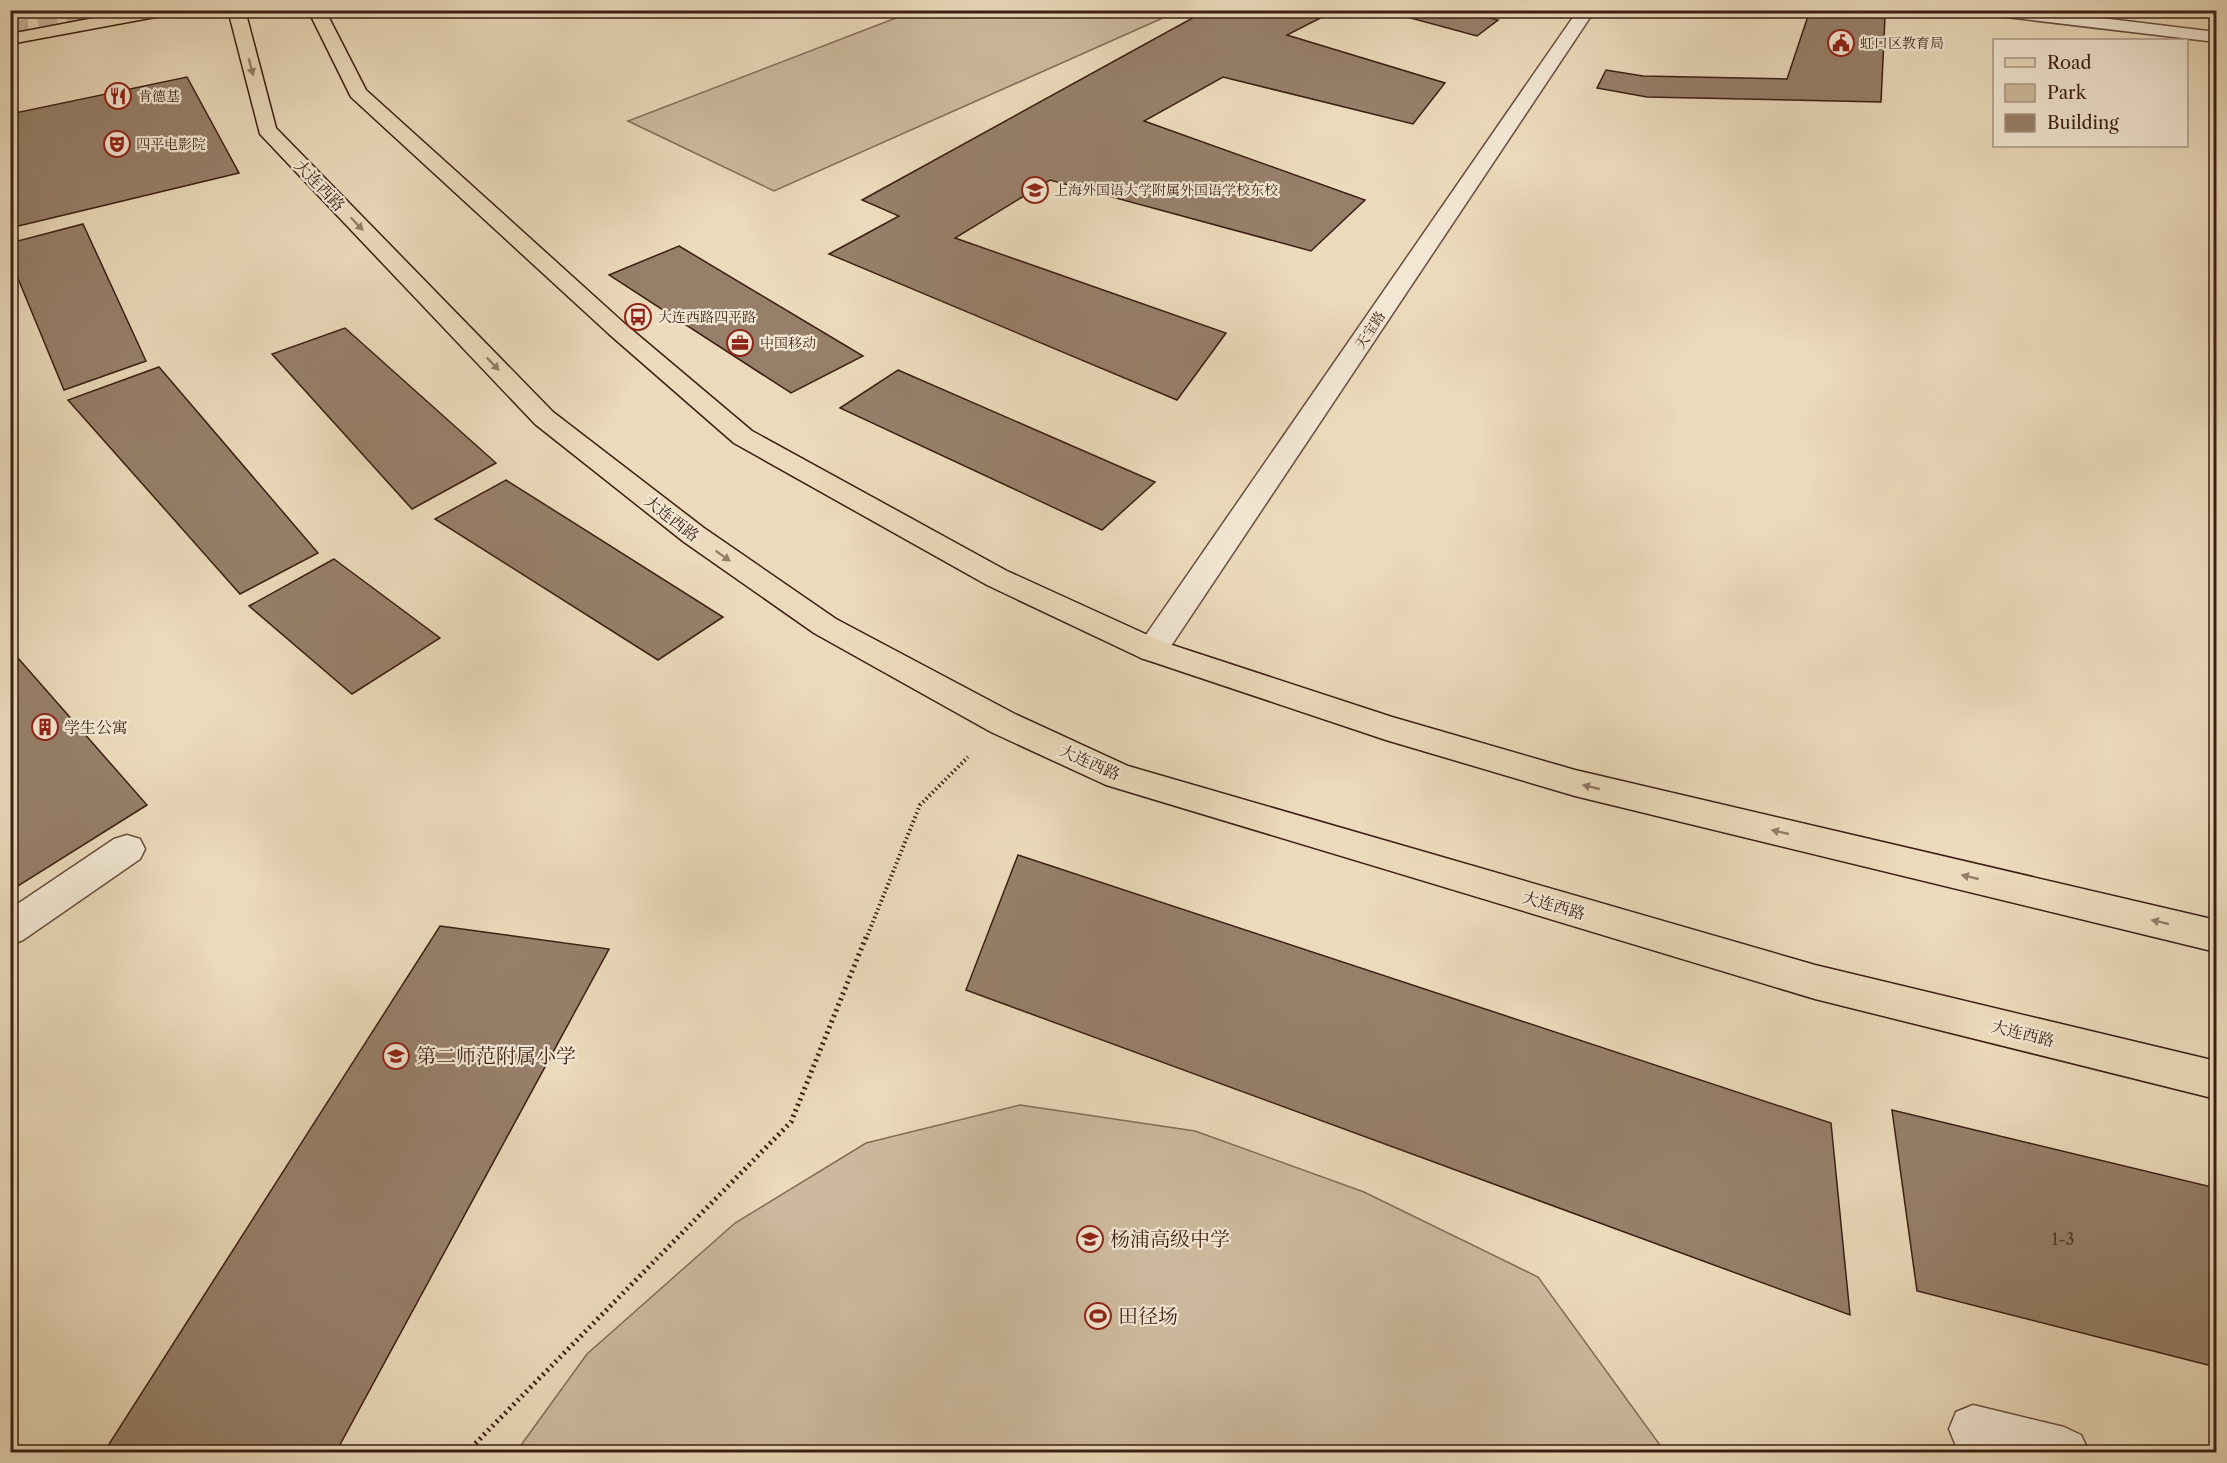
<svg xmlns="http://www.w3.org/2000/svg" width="2227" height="1463" viewBox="0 0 2227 1463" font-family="'Libre Caslon Text','Noto Serif SC',serif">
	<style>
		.green { fill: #cdba9e; stroke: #846c58; stroke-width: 1.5 }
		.building { fill: #97806a; stroke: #3c1e13; stroke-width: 1.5 }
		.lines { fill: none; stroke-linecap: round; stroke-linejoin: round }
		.primary-tunnel { stroke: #c8b499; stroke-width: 19; stroke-dasharray: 19 10; stroke-linecap: butt }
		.lane-casing { stroke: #684d3d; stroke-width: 3 }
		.street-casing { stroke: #684d3d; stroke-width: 3 }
		.primary-casing { stroke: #3c1e13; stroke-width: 3 }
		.path-far1 { stroke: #3c1e13; stroke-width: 4; stroke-dasharray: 1.5 3; stroke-linecap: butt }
		.path { stroke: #3c1e13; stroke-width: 5; stroke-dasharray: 2 4; stroke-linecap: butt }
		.lane { fill: #f2e7d3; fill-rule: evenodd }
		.street { fill: #f2e7d3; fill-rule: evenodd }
		.primary { fill: #ebdabb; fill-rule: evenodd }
		.oneway { fill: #947c67 }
		.labels { text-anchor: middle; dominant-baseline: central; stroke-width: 4.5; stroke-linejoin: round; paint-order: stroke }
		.far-poi-label { font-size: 14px; fill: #3c1e13; stroke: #f2e7d3; text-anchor: start }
		.far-street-label { font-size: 14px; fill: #3c1e13; stroke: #f2e7d3 }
		.street-label { font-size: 16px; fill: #3c1e13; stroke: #f2e7d3 }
		.poi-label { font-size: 16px; fill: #3c1e13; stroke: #f2e7d3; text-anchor: start }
		.near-number-label { font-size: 16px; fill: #533629 }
		.near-poi-label { font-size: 20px; fill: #3c1e13; stroke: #f2e7d3; text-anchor: start }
	</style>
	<rect width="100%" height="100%" fill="#ebdabb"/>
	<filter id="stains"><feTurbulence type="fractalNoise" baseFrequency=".00333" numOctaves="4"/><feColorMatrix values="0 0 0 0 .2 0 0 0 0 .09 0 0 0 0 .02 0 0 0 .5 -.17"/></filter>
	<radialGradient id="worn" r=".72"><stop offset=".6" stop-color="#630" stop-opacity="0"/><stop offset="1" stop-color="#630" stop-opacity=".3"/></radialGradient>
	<path class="green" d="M1166 10 1174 13 774 191 628 121 914 11Z
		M1020 1105 1195 1131 1364 1192 1538 1277 1665 1452H516L587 1354 735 1223 866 1143Z"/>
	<path class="building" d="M1207 10H1336L1287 35 1445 83 1413 124 1223 77 1144 121 1365 200 1311 251 1050 180 955 238 1226 333 1177 400 829 254 899 216 862 200Z
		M1381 10H1461L1498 20 1477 36Z
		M1810 10H1838L1885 17 1881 102 1647 97 1597 88 1606 70 1643 76 1787 79Z
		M2155 10H2216V17Z
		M187 77 239 173 10 228V114Z
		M83 224 146 361 64 390 10 259V243Z
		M679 246 863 356 791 393 609 275Z
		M345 328 496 463 412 509 272 354Z
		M159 367 318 553 240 594 68 400Z
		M898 370 1155 482 1102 530 840 408Z
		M506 480 723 617 658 660 435 519Z
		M334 559 440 638 352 694 249 606Z
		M10 649 147 805 10 891Z
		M1018 855 1831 1123 1850 1315 966 990Z
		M440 926 609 949 336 1452H104Z
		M1892 1110 2216 1188V1367L1917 1291Z
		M10 1446 42 1452H10Z"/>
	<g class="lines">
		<path class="primary-tunnel" d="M10 31 131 10"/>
		<defs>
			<path id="lane" d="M1981 10H2036L2216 32V42L1989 15Z
				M127 835 140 839 145 849 140 859 23 940 10 945V909L114 839Z
				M1973 1405 2064 1427 2081 1435 2089 1452H1971L1956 1446 1949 1429 1956 1412Z"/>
			<path id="street" d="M1578 10H1595L1163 658 1152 661 1141 658 1136 650 1141 642Z"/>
			<path id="primary" d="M136 10H174L166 15 10 44V34Z
				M228 10H245L276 128 553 412 704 528 836 619 1015 714 1128 766 1815 965 2216 1061V1099L1815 999 1106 785 991 732 814 633 684 542 535 424 260 134Z
				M308 10H325L366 90 625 324 752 431 1007 571 1163 642 1392 717 1575 770 2216 920V952L1575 796 1386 740 1141 658 987 585 734 443 609 334 351 97Z"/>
		</defs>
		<use href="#lane" class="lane-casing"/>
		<use href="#street" class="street-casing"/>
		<use href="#primary" class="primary-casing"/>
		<path class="path-far1" d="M866 939 920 805 968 757"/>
		<path class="path" d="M467 1452 791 1122 866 937"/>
		<use href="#lane" class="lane"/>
		<use href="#street" class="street"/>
		<use href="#primary" class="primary"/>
	</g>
	<defs><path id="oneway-solid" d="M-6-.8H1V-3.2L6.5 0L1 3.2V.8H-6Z" transform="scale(1.5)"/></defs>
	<g class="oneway">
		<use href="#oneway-solid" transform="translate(251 67) rotate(75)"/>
		<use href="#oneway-solid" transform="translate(357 224) rotate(46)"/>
		<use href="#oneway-solid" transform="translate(493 364) rotate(46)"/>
		<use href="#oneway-solid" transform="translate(723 556) rotate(35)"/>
		<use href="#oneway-solid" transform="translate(1591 787) rotate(-167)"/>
		<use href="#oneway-solid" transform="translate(1780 832) rotate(-167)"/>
		<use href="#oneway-solid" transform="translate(1970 877) rotate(-167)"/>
		<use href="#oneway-solid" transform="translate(2160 922) rotate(-167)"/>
	</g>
	<defs>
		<symbol id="civic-ring" viewBox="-11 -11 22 22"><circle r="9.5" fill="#f2e7d3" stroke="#8f2418" stroke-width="1.5"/><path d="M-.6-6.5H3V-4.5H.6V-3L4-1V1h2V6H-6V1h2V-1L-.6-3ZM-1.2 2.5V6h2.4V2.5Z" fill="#8f2418"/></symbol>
		<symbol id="restaurant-ring" viewBox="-11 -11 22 22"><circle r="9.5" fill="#f2e7d3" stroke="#8f2418" stroke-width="1.5"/><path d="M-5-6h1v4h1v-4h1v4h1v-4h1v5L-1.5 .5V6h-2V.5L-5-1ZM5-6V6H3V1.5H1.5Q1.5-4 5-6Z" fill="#8f2418"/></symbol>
		<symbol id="theatre-ring" viewBox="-11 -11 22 22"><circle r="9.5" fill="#f2e7d3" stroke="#8f2418" stroke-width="1.5"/><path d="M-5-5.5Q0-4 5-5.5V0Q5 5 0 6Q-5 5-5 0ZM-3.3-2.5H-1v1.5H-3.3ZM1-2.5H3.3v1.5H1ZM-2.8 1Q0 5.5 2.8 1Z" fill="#8f2418"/></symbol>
		<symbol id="school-ring" viewBox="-11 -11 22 22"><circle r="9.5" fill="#f2e7d3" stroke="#8f2418" stroke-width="1.5"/><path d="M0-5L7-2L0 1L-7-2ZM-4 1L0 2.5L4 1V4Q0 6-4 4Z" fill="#8f2418"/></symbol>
		<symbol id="bus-ring" viewBox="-11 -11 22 22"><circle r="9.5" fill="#f2e7d3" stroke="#8f2418" stroke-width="1.5"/><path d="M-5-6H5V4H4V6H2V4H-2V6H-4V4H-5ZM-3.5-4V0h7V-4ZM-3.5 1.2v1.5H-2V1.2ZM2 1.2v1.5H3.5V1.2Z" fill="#8f2418"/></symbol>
		<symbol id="office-ring" viewBox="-11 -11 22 22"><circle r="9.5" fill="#f2e7d3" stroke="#8f2418" stroke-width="1.5"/><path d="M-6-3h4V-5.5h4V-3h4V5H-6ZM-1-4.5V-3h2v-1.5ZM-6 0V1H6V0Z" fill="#8f2418"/></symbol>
		<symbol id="building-ring" viewBox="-11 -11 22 22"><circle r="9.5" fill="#f2e7d3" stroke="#8f2418" stroke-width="1.5"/><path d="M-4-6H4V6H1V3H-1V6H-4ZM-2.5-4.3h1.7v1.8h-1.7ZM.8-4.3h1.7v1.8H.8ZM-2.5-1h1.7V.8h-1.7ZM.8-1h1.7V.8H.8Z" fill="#8f2418"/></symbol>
		<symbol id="stadium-ring" viewBox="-11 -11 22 22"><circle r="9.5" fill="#f2e7d3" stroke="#8f2418" stroke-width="1.5"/><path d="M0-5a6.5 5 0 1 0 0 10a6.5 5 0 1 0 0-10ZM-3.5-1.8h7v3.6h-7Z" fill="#8f2418"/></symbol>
	</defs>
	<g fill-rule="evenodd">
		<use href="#civic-ring" x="1826" y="28" width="30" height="30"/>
		<use href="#restaurant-ring" x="103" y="81" width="30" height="30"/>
		<use href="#theatre-ring" x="102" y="129" width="30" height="30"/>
		<use href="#school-ring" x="1020" y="175" width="30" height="30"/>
		<use href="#bus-ring" x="623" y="302" width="30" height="30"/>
		<use href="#office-ring" x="725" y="328" width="30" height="30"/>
		<use href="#building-ring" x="30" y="712" width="30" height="30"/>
		<use href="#school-ring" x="381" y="1041" width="30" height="30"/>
		<use href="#school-ring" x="1075" y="1224" width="30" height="30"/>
		<use href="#stadium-ring" x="1083" y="1301" width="30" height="30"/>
	</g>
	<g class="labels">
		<g class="far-poi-label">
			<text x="1860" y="43">虹口区教育局</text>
			<text x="138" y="96">肯德基</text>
			<text x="136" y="144">四平电影院</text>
			<text x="1054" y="190">上海外国语大学附属外国语学校东校</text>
			<text x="658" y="317">大连西路四平路</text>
			<text x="760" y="343">中国移动</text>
		</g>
		<g class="far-street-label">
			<text transform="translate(1370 330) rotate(-56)">天宝路</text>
		</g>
		<g class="street-label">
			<text transform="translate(320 185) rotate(46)">大连西路</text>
			<text transform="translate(672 518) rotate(38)">大连西路</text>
			<text transform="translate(1090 762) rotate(24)">大连西路</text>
			<text transform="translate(1554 905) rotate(16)">大连西路</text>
			<text transform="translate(2023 1033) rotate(14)">大连西路</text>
		</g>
		<g class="poi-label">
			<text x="64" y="727">学生公寓</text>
		</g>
		<g class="near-number-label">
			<text x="2063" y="1239">1-3</text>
		</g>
		<g class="near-poi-label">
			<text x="416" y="1056">第二师范附属小学</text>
			<text x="1110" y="1239">杨浦高级中学</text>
			<text x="1118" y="1316">田径场</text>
		</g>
	</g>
	<rect width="2227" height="1463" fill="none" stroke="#ebdabb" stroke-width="36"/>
	<rect x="12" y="12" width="2203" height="1439" fill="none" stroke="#3c1e13" stroke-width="3"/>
	<rect x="18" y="18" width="2191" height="1427" fill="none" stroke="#3c1e13" stroke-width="1.5"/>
	<rect x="1993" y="39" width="195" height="108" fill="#f2e7d3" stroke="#a99786" stroke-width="1.5"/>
	<rect x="2005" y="58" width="30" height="9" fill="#ebdabb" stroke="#a99786" stroke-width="1.5"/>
	<text x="2047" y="69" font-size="18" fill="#3c1e13">Road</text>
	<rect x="2005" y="84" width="30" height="18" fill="#cdba9e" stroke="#a99786" stroke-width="1.5"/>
	<text x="2047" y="99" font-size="18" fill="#3c1e13">Park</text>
	<rect x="2005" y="114" width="30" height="18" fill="#97806a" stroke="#a99786" stroke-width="1.5"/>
	<text x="2047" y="129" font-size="18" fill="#3c1e13">Building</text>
	<rect width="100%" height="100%" filter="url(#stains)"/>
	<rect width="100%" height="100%" fill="url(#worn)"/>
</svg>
